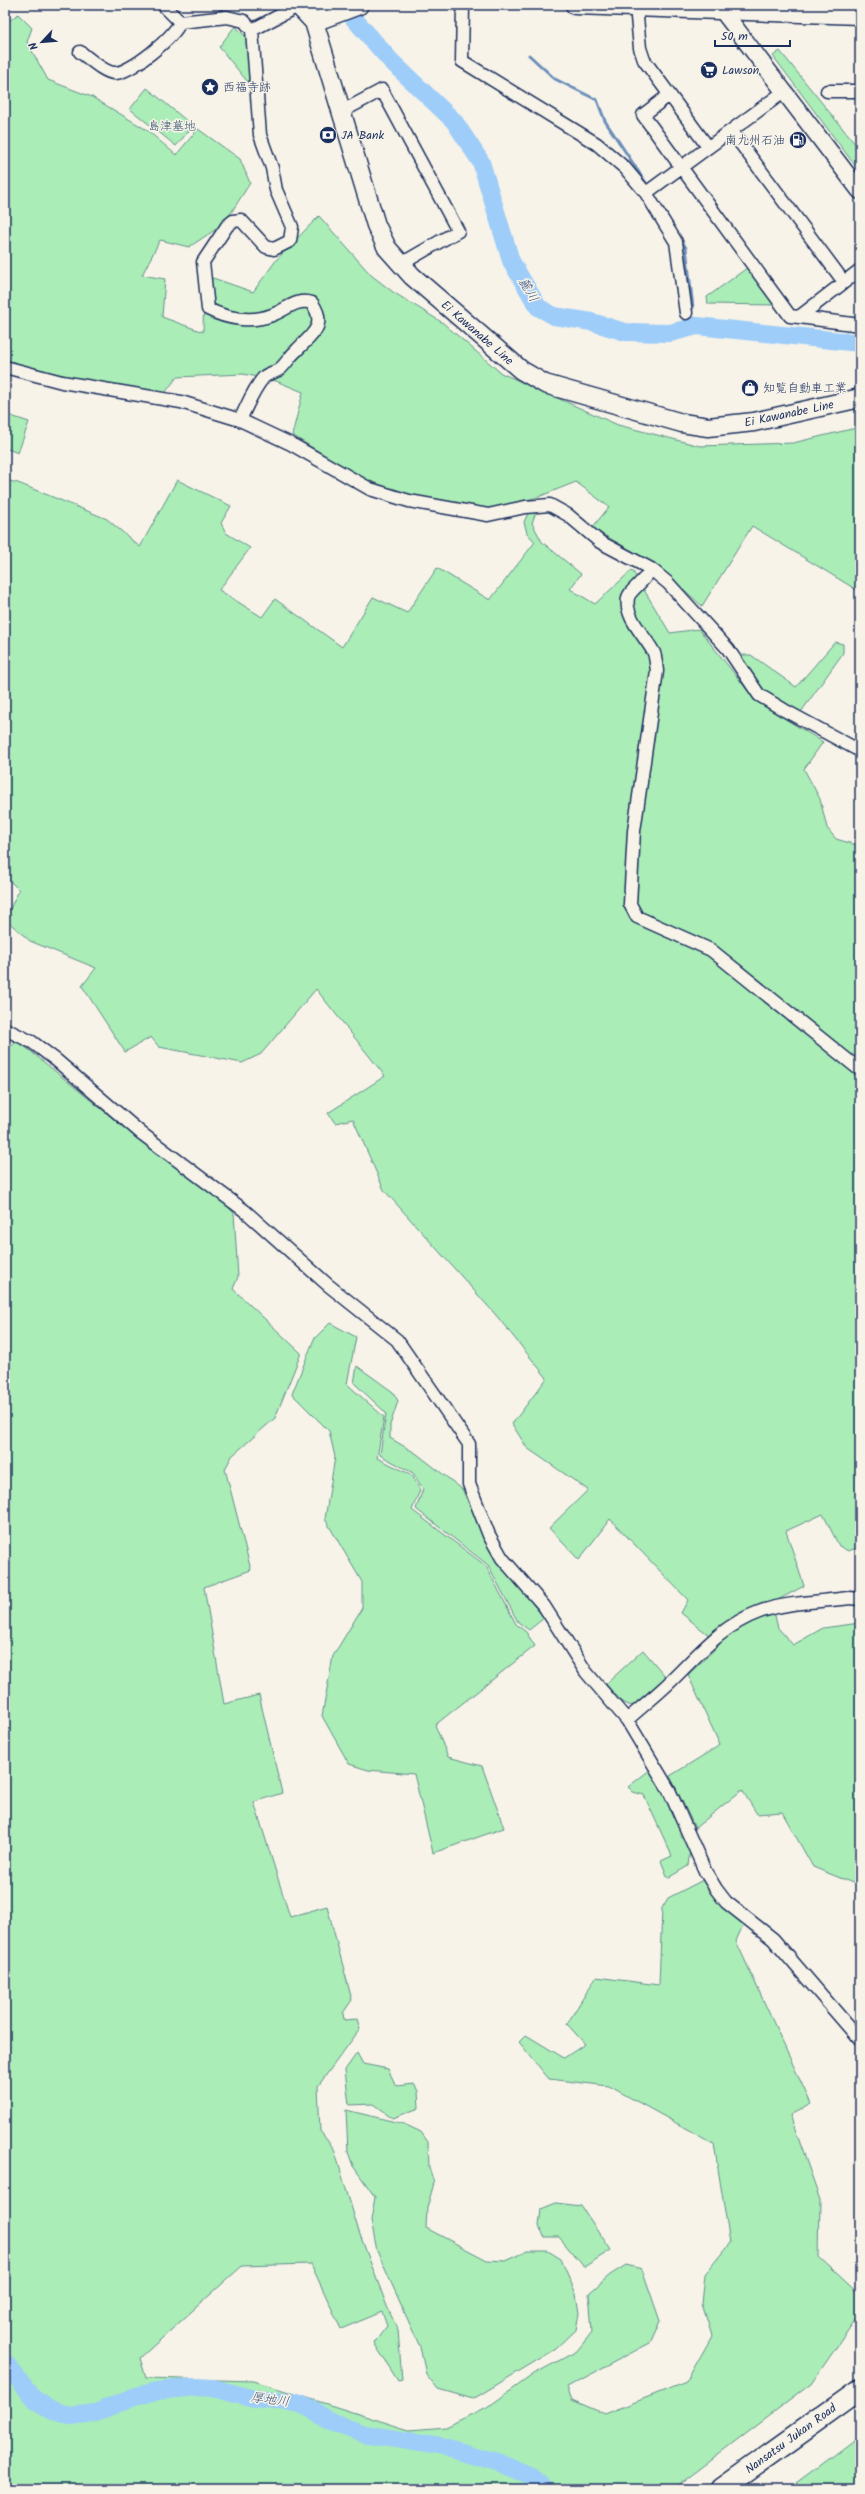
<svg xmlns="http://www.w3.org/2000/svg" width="865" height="2494" viewBox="0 0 865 2494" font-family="Kalam,'Klee One',sans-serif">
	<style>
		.green { fill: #aaedb7; stroke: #628e8a }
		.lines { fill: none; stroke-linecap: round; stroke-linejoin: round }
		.stream { stroke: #6a8ebb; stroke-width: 3 }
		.river { stroke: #9ecdf9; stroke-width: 18 }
		.street-casing { stroke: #1b2f5e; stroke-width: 15 }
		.secondary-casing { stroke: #1b2f5e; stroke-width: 19 }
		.primary-casing { stroke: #1b2f5e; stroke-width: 21 }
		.highway-casing { stroke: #1b2f5e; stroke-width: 24 }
		.street { stroke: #f7f3e8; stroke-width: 12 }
		.secondary { stroke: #f7f3e8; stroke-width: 16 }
		.primary { stroke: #f7f3e8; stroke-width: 18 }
		.highway { stroke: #f7f3e8; stroke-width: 21 }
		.labels { text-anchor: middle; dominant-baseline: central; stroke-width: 3; stroke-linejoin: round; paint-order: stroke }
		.poi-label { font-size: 12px; fill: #1b2f5e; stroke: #f7f3e8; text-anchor: start }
		.park-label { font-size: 12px; fill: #385570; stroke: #f7f3e8 }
		.street-label { font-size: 12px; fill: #1b2f5e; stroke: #f7f3e8 }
		.water-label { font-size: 13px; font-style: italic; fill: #3c5685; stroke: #f7f3e8 }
	</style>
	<rect width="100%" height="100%" fill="#f7f3e8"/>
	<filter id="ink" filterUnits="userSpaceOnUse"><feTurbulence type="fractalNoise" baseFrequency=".025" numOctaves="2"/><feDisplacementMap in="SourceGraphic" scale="8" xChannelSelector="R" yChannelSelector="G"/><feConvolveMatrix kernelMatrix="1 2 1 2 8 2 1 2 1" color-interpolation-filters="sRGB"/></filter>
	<g filter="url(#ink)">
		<path class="green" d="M18 14 32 28 27 42 48 80 92 97 147 130 176 155 198 129 240 159 250 183 224 224 189 247 160 240 142 275 165 279 162 317 203 332 204 289 213 278 253 292 277 259 319 216 371 275 393 292 443 323 501 373 618 425 700 446 793 443 860 427V592L752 526 702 606 658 566 592 528 609 507 576 482 538 497 491 509 405 494 362 478 292 435 303 392 276 381 243 374 177 377 165 393 76 378 5 362V24Z
			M235 26 247 38 251 86 219 47Z
			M780 51 860 150V172L773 56Z
			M147 88 193 126 176 146 130 109Z
			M747 268 774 305 708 304 707 297Z
			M5 414 29 422 18 453 5 448Z
			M5 480 18 483 107 519 140 547 177 480 231 506 221 523 226 533 250 548 219 590 262 617 275 599 342 647 373 597 407 613 437 568 490 600 535 542 527 533 524 522 529 511 537 509 532 523 542 542 581 574 570 589 595 604 632 570 670 633 699 629 756 701 823 742 804 769 820 799 827 828 836 839 860 846V1547L848 1551 839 1546 823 1514 786 1531 804 1586 772 1603 778 1628 793 1645 823 1628 860 1623V1886L813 1867 782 1812 757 1814 742 1790 695 1828 670 1776 720 1745 688 1675 720 1644 681 1613 688 1600 610 1519 579 1560 549 1528 588 1490 527 1448 512 1424 547 1378 495 1314 384 1190 353 1119 335 1123 328 1113 385 1076 316 989 261 1054 242 1063 159 1047 151 1037 125 1052 82 986 96 968 30 941 5 919 19 890 5 876Z
			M835 642 843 644V653L801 712 763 690 739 655H751L796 687Z
			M18 1041 143 1143 218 1197 234 1213 238 1277 233 1289 301 1353 275 1418 232 1456 225 1469 251 1570 204 1587 224 1704 259 1695 282 1793 254 1802 290 1917 327 1906 352 2000 343 2013 344 2020 357 2019 360 2029 318 2086 320 2131 334 2149 359 2232 388 2309 398 2330 402 2380 398 2381 374 2343 387 2326 382 2312 341 2329 311 2264 242 2266 140 2358 146 2378 254 2381 409 2430 446 2427 492 2404 534 2374 577 2351 592 2332 589 2293 610 2275 626 2265 642 2269 660 2321 650 2343 567 2387 572 2400 605 2414 686 2382 712 2336 702 2304 705 2274 730 2243 714 2144 609 2086 549 2079 519 2042 526 2035 564 2058 585 2044 567 2024 596 1977 659 1985 662 1908 668 1898 705 1879 722 1906 744 1923 736 1941 811 2104 790 2115 820 2199 819 2257 860 2295V2313L811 2384 672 2489H5V1050Z
			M330 1323 356 1337 347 1384 384 1417 377 1458 412 1475 420 1490 412 1510 486 1566 516 1624 526 1632 535 1646 435 1725 448 1757 482 1766 504 1828 433 1853 414 1774 368 1770 349 1764 322 1716 333 1656 362 1608V1582L325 1519 335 1457 329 1431 292 1394 314 1339Z
			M357 1366 393 1392 398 1401 390 1425V1438L417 1454 462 1489 492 1553 544 1618 529 1630 518 1622 488 1565 416 1509 423 1489 413 1473 380 1455 386 1413 354 1383Z
			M643 1650 666 1677 632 1706 623 1703 606 1684Z
			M651 1769 690 1850 688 1866 668 1878 661 1861 672 1856 644 1795 633 1792 628 1787Z
			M357 2053 363 2064 388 2069 396 2086 414 2084 418 2091 419 2108 393 2118 374 2104 349 2105 345 2070Z
			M346 2110 404 2124 421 2132 428 2142 429 2167 434 2183 427 2208 426 2228 487 2260 506 2261 528 2251H548L561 2259 576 2294 579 2313 576 2330 556 2349 473 2399 438 2389 426 2374 420 2347 377 2251 371 2220 375 2197 353 2166 348 2152Z
			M556 2203 581 2206 611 2250 584 2267 559 2237H543L539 2226 541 2209Z
			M860 2435V2489H788Z"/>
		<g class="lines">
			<path class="stream" d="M215 5 225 12
				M529 55 555 79 597 100 605 121 646 183
				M661 206 686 248 693 308
				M694 318 697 326"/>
			<path class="river" d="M342 5 391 61 454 121 481 162 511 261 538 307 554 316 592 322 625 332 670 333 697 326 860 343
				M5 2362 34 2399 47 2408 70 2416 96 2413 135 2396 157 2391 196 2387 213 2388 254 2399 297 2403 314 2410 328 2421 364 2434 440 2446 500 2463 529 2475 545 2489"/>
			<defs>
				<path id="street" d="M163 5 180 22 227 17 244 21 252 30 260 135 272 168 276 190 292 227 290 241 274 249 266 247 241 220 233 221 227 226 203 262 208 309C227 319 252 323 272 315 286 310 296 298 312 303 328 326 311 335 296 351 290 356 286 364 280 369 275 373 268 373 264 377 253 389 247 406 240 420
					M463 5 462 61 597 144 625 168 646 193 785 91
					M636 7 640 48 644 60 708 147
					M252 30 298 6
					M80 52C89 58 103 72 114 73 130 74 175 36 180 22
					M827 91H860
					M669 95 643 115 790 316 799 317 860 270
					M341 112 382 90 458 231 401 264
					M732 132 844 282
					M646 193 676 242 686 313
					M799 317 860 325
					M5 367 62 382 181 402 240 420 291 444 370 489 409 501 488 515 525 507 550 505 568 515 600 542 651 569 668 583 728 649 759 695 784 710 860 751
					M651 569C646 580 629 591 628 598 624 617 646 637 654 653 656 659 656 665 657 671L634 831 630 904 637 917 711 950 860 1070
					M5 1029 32 1042 56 1060 141 1133 245 1211 328 1285 397 1340 469 1444V1484L489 1535 502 1558 544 1606 586 1672 627 1720 669 1790 705 1871 716 1889 726 1902 773 1939 860 2040
					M627 1720C641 1707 657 1695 671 1681 698 1655 721 1626 759 1612 786 1602 820 1602 849 1598L860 1599"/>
				<path id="secondary" d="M718 5 860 191"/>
				<path id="primary" d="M298 5 314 22 376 225 387 248 412 276 521 370 545 384 682 423 708 427 754 422 860 398
					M575 5 860 15
					M314 22 359 5"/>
				<path id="highway" d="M722 2489 860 2390"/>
			</defs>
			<use href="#street" class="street-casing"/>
			<use href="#secondary" class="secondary-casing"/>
			<use href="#primary" class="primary-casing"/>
			<use href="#highway" class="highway-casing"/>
			<use href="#street" class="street"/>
			<use href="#secondary" class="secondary"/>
			<use href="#primary" class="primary"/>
			<use href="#highway" class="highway"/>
		</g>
	</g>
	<defs>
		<symbol id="supermarket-disc" viewBox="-11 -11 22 22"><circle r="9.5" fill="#1b2f5e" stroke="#f7f3e8"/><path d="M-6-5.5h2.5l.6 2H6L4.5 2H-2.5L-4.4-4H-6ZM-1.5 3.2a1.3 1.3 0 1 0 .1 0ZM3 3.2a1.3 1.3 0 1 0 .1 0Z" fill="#fff"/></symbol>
		<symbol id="sight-disc" viewBox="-11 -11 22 22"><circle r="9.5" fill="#1b2f5e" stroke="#f7f3e8"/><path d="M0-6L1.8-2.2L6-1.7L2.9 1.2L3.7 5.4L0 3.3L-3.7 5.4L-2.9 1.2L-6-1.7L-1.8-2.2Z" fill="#fff"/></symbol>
		<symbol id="bank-disc" viewBox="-11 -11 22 22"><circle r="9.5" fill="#1b2f5e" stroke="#f7f3e8"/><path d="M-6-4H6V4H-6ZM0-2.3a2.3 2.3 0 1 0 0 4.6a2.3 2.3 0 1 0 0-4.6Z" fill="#fff"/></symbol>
		<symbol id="fuel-disc" viewBox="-11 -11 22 22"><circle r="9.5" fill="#1b2f5e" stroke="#f7f3e8"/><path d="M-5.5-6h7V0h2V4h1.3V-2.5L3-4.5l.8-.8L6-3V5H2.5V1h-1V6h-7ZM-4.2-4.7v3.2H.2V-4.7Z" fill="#fff"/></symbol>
		<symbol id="shop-disc" viewBox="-11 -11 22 22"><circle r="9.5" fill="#1b2f5e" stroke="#f7f3e8"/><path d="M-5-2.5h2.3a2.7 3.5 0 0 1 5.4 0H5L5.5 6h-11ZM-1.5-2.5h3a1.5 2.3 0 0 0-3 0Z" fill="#fff"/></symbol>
	</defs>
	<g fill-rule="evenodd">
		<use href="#supermarket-disc" x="699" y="60" width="20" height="20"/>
		<use href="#sight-disc" x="200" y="77" width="20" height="20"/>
		<use href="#bank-disc" x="318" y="125" width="20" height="20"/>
		<use href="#fuel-disc" x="788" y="130" width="20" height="20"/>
		<use href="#shop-disc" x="740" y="378" width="20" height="20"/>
	</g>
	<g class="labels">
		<g class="poi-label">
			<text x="722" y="70">Lawson</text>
			<text x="223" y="87">西福寺跡</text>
			<text x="341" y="135">JA Bank</text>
			<text x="785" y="140" text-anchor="end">南九州石油</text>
			<text x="763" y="388">知覧自動車工業</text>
		</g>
		<g class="park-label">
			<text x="172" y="126">島津墓地</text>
		</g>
		<g class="street-label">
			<text transform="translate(477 333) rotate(41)">Ei Kawanabe Line</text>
			<text transform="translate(789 414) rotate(-12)">Ei Kawanabe Line</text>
			<text transform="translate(791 2439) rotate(-36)">Nansatsu Jukan Road</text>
		</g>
		<g class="water-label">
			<text transform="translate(528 290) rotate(60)">麓川</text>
			<text transform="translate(270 2400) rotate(7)">厚地川</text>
		</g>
	</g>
	<rect width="865" height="2494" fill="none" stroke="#f7f3e8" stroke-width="20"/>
	<rect x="10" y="10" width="845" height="2474" fill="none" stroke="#1b2f5e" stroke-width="1.5" filter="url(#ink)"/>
	<g transform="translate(42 42) rotate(244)" stroke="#f7f3e8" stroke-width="3" paint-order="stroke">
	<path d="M0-3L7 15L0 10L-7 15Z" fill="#1b2f5e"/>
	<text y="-6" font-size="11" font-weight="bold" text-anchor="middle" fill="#1b2f5e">N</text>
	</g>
	<path d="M715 40v6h75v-6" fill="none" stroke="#1b2f5e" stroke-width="2"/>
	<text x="721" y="40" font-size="12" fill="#1b2f5e" stroke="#f7f3e8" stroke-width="3" paint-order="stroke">50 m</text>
</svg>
